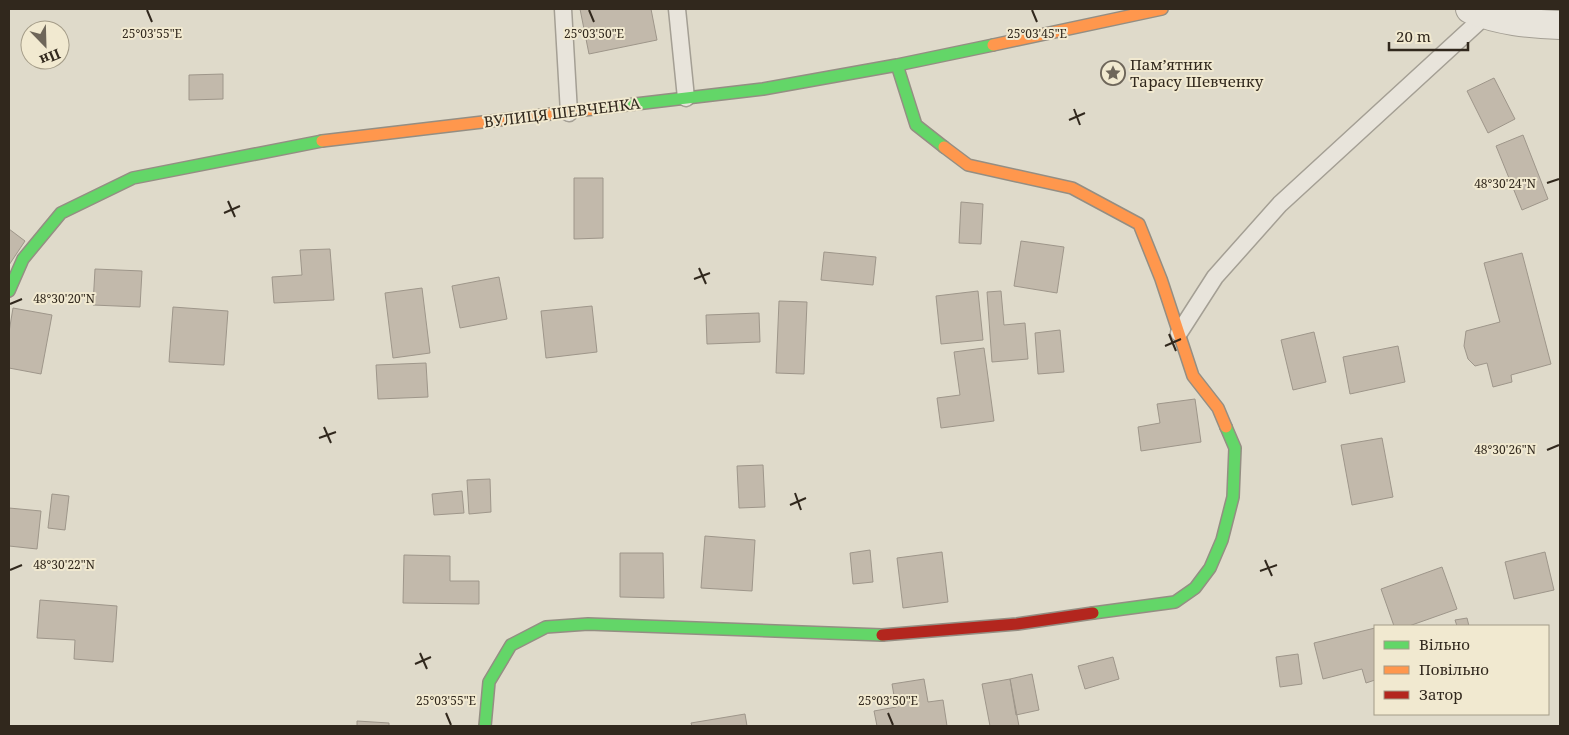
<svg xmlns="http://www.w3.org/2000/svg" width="1569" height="735" viewBox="0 0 1569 735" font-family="'Noto Serif',serif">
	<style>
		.building { fill: #c2b9ab; stroke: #9e968a }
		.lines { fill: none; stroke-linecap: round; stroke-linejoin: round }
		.lane-casing { stroke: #a49f94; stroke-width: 19 }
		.street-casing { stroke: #a49f94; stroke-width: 30 }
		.fast-casing { stroke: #948e83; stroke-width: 14 }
		.slow-casing { stroke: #948e83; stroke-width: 14 }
		.jam-casing { stroke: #948e83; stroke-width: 14 }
		.lane { stroke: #e8e4db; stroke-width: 16 }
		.street { stroke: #e8e4db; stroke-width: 28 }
		.fast { stroke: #63d668; stroke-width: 11 }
		.slow { stroke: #ff974d; stroke-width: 11 }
		.jam { stroke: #b3261e; stroke-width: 11 }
		.ticks { fill: none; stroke: #31281d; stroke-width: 2 }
		.labels { text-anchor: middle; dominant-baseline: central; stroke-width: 4; stroke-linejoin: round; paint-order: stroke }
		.poi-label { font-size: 15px; fill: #31281d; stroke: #f1e9d0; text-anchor: start }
		.street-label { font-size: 15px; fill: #31281d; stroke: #f1e9d0 }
		.ticks-label { font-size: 12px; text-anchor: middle; fill: #31281d; stroke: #f1e9d0; stroke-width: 4; stroke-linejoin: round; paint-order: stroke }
	</style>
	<rect width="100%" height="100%" fill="#dfdaca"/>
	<path class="building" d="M580 9H651L657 40 589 54Z
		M223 74V99L189 100V75Z
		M1494 78 1515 119 1488 133 1467 91Z
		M1523 135 1548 199 1522 210 1496 146Z
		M574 178H603V238L574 239Z
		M961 202 983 204 981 244 959 243Z
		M9 229 25 241 9 265Z
		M1021 241 1064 247 1057 293 1014 286Z
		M330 249 334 300 274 303 272 277 302 275 300 250Z
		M824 252 876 257 873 285 821 280Z
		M1522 253 1551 364 1511 375 1512 382 1493 387 1487 363 1475 366 1468 359 1464 346 1466 331 1500 322 1484 263Z
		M95 269 142 271 140 307 93 305Z
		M499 277 507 319 460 328 452 286Z
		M422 288 430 353 393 358 385 293Z
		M978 291 983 340 941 344 936 296Z
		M1001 291 1004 325 1025 323 1028 359 992 362 987 292Z
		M779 301 807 302 804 374 776 373Z
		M592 306 597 352 546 358 541 311Z
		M173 307 228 311 224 365 169 362Z
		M13 308 52 315 41 374 9 368V332Z
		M759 313 760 342 707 344 706 315Z
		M1060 330 1064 372 1038 374 1035 333Z
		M1314 332 1326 382 1293 390 1281 340Z
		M1398 346 1405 382 1350 394 1343 357Z
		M984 348 994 421 941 428 937 398 960 395 954 352Z
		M426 363 428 397 378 399 376 365Z
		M1195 399 1201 442 1141 451 1138 427 1160 423 1157 404Z
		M1382 438 1393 497 1352 505 1341 445Z
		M763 465 765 507 739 508 737 466Z
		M490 479 491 512 469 514 467 480Z
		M462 491 464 513 434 515 432 494Z
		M52 494 69 496 65 530 48 528Z
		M9 508 41 511 37 549 9 546Z
		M705 536 755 540 752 591 701 588Z
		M870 550 873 582 853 584 850 553Z
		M942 552 948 602 903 608 897 558Z
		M1545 552 1554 590 1514 599 1505 562Z
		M620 553H663L664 598 620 597Z
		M404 555 450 556V581H479V604L403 603Z
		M1442 567 1457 609 1409 626H1394L1381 589Z
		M40 600 117 606 113 662 74 659 75 640 37 638Z
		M1467 618 1469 626H1457L1455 620Z
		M1375 628V680L1366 683 1362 669 1323 679 1314 643Z
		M1298 654 1302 684 1280 687 1276 657Z
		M1113 657 1119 679 1085 689 1078 666Z
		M1032 674 1039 710 1016 715 1010 679Z
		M924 679 928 702 943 700 947 726H877L874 711 896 707 892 684Z
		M1010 679 1019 726H990L982 684Z
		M745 714 747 726H692L691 723Z
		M357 721 389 723V726H357Z"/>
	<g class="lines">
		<defs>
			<path id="lane" d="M563 9 569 113
				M677 9 686 98
				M1179 333 1215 277 1280 204 1486 15"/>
			<path id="street" d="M1470 9C1499 21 1529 24 1560 25"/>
			<path id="fast" d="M897 65 916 125 944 147
				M593 109 763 89 897 65 993 45
				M9 291 23 259 61 213 133 178 322 141
				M1093 613 1175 602 1195 588 1210 568 1222 540 1233 497 1235 448 1226 427
				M485 726 489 682 511 645 546 627 588 624 882 635"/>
			<path id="slow" d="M993 45 1162 9
				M322 141 593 109
				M944 147 968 165 1072 188 1139 224 1161 279 1193 376 1218 408 1226 427"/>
			<path id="jam" d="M882 635 1017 624 1093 613"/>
		</defs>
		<use href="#lane" class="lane-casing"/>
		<use href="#street" class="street-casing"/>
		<use href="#fast" class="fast-casing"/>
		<use href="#slow" class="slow-casing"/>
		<use href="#jam" class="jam-casing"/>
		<use href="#lane" class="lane"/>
		<use href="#street" class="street"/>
		<use href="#fast" class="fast"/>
		<use href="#slow" class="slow"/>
		<use href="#jam" class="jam"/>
	</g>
	<path class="ticks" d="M147 10 152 22M589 10 594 22M1032 10 1037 22M1074 109 1080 125M1069 120 1085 113M1547 183 1559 179M228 201 235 217M224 213 240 206M699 268 706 284M694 279 710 273M10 304 22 299M1169 334 1176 351M1165 346 1181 339M324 427 331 443M319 438 336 432M1547 450 1559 445M795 493 801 510M790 505 806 498M1265 560 1272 576M10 570 22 565M1260 571 1277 565M420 653 427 669M415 664 431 657M446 713 451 725M888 713 893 725"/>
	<defs>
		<symbol id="sight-ring" viewBox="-11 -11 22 22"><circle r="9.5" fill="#f1e9d0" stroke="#6e665a" stroke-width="1.5"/><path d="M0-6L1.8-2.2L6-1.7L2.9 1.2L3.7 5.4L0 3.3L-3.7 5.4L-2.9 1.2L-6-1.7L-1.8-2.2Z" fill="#6e665a"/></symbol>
	</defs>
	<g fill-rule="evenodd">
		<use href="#sight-ring" x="1099" y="59" width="28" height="28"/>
	</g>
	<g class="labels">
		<g class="poi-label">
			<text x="1130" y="64">Пам’ятник<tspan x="1130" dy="17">Тарасу Шевченку</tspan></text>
		</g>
		<g class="street-label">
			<text transform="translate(562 112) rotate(-7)">ВУЛИЦЯ ШЕВЧЕНКА</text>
		</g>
	</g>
	<g class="ticks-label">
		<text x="152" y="38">25°03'55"E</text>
		<text x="594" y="38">25°03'50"E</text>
		<text x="1037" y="38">25°03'45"E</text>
		<text x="1505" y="188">48°30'24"N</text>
		<text x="64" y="303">48°30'20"N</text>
		<text x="1505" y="454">48°30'26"N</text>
		<text x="64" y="569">48°30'22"N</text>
		<text x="446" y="705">25°03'55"E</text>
		<text x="888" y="705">25°03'50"E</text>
	</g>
	<rect width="1569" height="735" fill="none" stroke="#31281d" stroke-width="20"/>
	<rect x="1374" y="625" width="175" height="90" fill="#f1e9d0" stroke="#a49c88"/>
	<rect x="1384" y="641" width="25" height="8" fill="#63d668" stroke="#a49c88"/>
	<text x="1419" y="650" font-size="15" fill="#31281d">Вільно</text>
	<rect x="1384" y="666" width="25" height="8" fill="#ff974d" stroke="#a49c88"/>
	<text x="1419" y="675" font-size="15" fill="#31281d">Повільно</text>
	<rect x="1384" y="691" width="25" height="8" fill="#b3261e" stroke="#a49c88"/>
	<text x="1419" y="700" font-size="15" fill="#31281d">Затор</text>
	<g transform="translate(45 45) rotate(157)"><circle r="24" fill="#f1e9d0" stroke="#a49c88"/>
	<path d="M0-4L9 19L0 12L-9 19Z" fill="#6e665a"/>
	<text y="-8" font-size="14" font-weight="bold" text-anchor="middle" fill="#31281d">Пн</text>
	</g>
	<path d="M1389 42v8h79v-8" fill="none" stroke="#31281d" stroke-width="2.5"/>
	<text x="1396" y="42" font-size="15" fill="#31281d" stroke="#f1e9d0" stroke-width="4" paint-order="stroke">20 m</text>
</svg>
